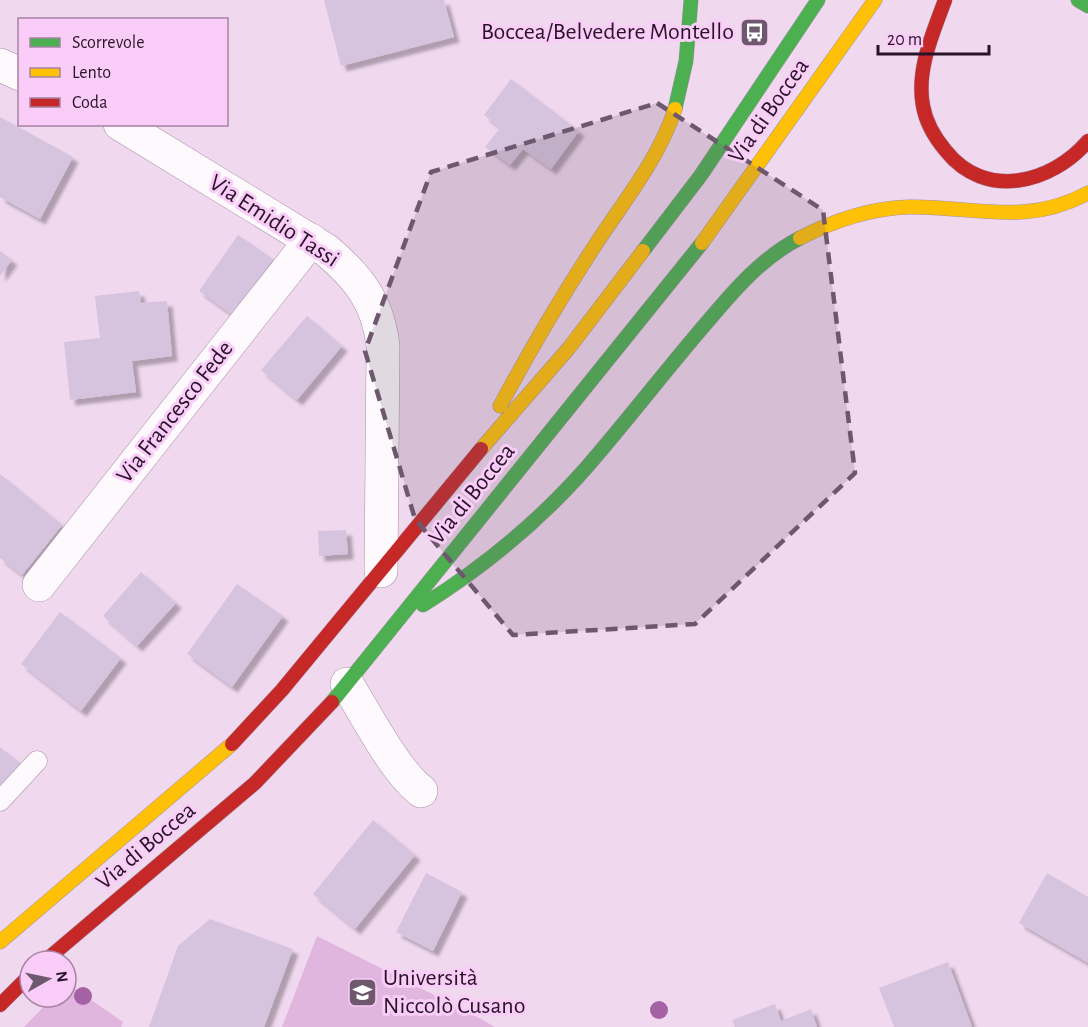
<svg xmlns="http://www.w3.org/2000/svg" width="1088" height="1027" viewBox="0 0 1088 1027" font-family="'Alegreya Sans',sans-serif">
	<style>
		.green { fill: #e0b6df }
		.building { fill: #d6c3de; filter: url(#shadow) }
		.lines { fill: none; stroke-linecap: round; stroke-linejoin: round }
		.lane-casing { stroke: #a793a7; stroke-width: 21 }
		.street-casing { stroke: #a793a7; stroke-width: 34 }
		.fast-casing { stroke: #a793a7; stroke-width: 15 }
		.slow-casing { stroke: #a793a7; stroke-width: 15 }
		.jam-casing { stroke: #a793a7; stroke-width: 15 }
		.lane { stroke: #fdf9fd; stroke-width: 20 }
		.street { stroke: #fdf9fd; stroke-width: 33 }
		.fast { stroke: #4caf50; stroke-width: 14 }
		.slow { stroke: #ffc107; stroke-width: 14 }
		.jam { stroke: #c62828; stroke-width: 14 }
		.tree { fill: #a462a5 }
		.marked { fill: #6e586e; fill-opacity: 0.2; stroke: #6e586e; stroke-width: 4.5; stroke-dasharray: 12 8; stroke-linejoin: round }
		.labels { text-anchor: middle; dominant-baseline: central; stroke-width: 6; stroke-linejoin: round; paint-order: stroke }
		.poi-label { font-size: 24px; fill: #281328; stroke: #facdf9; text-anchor: end }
		.street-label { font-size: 24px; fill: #281328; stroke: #facdf9 }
	</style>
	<defs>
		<filter id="shadow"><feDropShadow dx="5.5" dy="5.5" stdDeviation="1.5" flood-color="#0004"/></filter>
	</defs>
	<rect width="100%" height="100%" fill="#f0d8ef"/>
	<path class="green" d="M317 936 474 1015 495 1027H282Z
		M67 983 123 1022 121 1027H24L53 997H66Z"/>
	<path class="building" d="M324 0H444L454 37 341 66Z
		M511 79 579 131 551 169 523 149 510 165 485 147 500 128 484 115Z
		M0 117 73 157 40 219 0 197Z
		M238 235 273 259 234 316 199 291Z
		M0 251 12 260 0 276Z
		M139 291 141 303 167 301 172 356 132 361 136 392 70 400 64 342 100 338 95 296Z
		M307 316 342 346 297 400 261 370Z
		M0 474 62 525 22 575 0 558Z
		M346 530 348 554 319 556 318 531Z
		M141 572 176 603 137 646 103 616Z
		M237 584 283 616 232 687 187 654Z
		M60 612 121 658 81 711 21 664Z
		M0 747 20 763 0 789Z
		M373 820 415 855 355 929 313 894Z
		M426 873 462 892 433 951 396 932Z
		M1047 873 1088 897V963L1019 923Z
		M210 919 293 949 264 1027H149L178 946Z
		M948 962 972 1027H894L879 988Z
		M775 1004 781 1021 811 1009 817 1027H735L732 1020Z"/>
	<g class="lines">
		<defs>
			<path id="lane" d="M0 801 37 761"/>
			<path id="street" d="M0 65 20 74
				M120 124 326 250C359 278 378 302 383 346L381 571
				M39 585 311 240
				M347 684C366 714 394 770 421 791"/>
			<path id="fast" d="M1078 0 1088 6
				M675 109 686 61 691 0
				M643 251 701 175 818 0
				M423 605C490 563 548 514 598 454 632 414 664 373 697 334 728 298 757 260 800 238
				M332 702 702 243"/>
			<path id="slow" d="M800 238C833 221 871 208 909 207 976 206 1024 227 1088 193
				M702 243 875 0
				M500 406C529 352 560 299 594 247 623 202 658 161 675 109
				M481 449 569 348 643 251
				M0 942 232 744"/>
			<path id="jam" d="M945 0C933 33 916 70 923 106 926 123 935 138 946 151 985 200 1051 184 1088 141
				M232 744 282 690 481 449
				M45 961 255 783 332 702
				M0 1005 30 975"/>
		</defs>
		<use href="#lane" class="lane-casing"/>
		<use href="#street" class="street-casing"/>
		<use href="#fast" class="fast-casing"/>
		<use href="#slow" class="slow-casing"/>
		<use href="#jam" class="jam-casing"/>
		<use href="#lane" class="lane"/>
		<use href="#street" class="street"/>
		<use href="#fast" class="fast"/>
		<use href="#slow" class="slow"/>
		<use href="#jam" class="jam"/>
	</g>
	<g class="tree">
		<circle cx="83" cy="996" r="9"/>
		<circle cx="659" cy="1010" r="9"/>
	</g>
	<path class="marked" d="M657 103 823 210 855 473 695 624 513 635 415 519 365 351 431 172Z"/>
	<defs>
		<symbol id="bus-square" viewBox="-11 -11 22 22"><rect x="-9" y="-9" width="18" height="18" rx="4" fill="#6e586e" stroke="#facdf9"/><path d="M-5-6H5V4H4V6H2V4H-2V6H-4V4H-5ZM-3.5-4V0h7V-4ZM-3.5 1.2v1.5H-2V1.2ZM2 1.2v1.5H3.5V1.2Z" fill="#fff"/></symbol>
		<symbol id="university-square" viewBox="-11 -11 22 22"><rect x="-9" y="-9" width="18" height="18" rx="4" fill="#6e586e" stroke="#facdf9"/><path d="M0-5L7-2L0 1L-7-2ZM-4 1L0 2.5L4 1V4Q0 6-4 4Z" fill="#fff"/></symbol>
	</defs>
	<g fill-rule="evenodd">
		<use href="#bus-square" x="738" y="16" width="33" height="33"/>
		<use href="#university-square" x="346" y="976" width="33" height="33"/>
	</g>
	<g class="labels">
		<g class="poi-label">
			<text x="734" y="32">Boccea/Belvedere Montello</text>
			<text x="383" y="978" text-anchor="start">Università<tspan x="383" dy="28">Niccolò Cusano</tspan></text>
		</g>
		<g class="street-label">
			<text transform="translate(769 111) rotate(-55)">Via di Boccea</text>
			<text transform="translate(274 221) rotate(33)">Via Emidio Tassi</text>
			<text transform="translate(175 412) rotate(-52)">Via Francesco Fede</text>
			<text transform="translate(472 494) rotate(-51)">Via di Boccea</text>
			<text transform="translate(146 846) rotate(-40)">Via di Boccea</text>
		</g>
	</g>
	<rect x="18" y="18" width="210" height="108" fill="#facdf9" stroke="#a683a5" stroke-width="1.5"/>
	<rect x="30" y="38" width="30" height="9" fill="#4caf50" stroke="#a683a5" stroke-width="1.5"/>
	<text x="72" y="48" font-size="18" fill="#281328">Scorrevole</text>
	<rect x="30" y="68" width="30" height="9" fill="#ffc107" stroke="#a683a5" stroke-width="1.5"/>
	<text x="72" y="78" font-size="18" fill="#281328">Lento</text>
	<rect x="30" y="98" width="30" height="9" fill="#c62828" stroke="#a683a5" stroke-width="1.5"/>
	<text x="72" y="108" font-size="18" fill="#281328">Coda</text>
	<g transform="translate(48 979) rotate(81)"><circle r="28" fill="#facdf9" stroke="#a683a5" stroke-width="1.5"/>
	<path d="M0-4.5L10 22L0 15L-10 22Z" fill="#6e586e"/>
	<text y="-9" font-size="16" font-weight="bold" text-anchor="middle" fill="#281328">N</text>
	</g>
	<path d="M878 45v9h111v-9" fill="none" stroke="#281328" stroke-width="3"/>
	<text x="887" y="45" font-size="18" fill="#281328" stroke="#facdf9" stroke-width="4.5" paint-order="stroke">20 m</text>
</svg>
